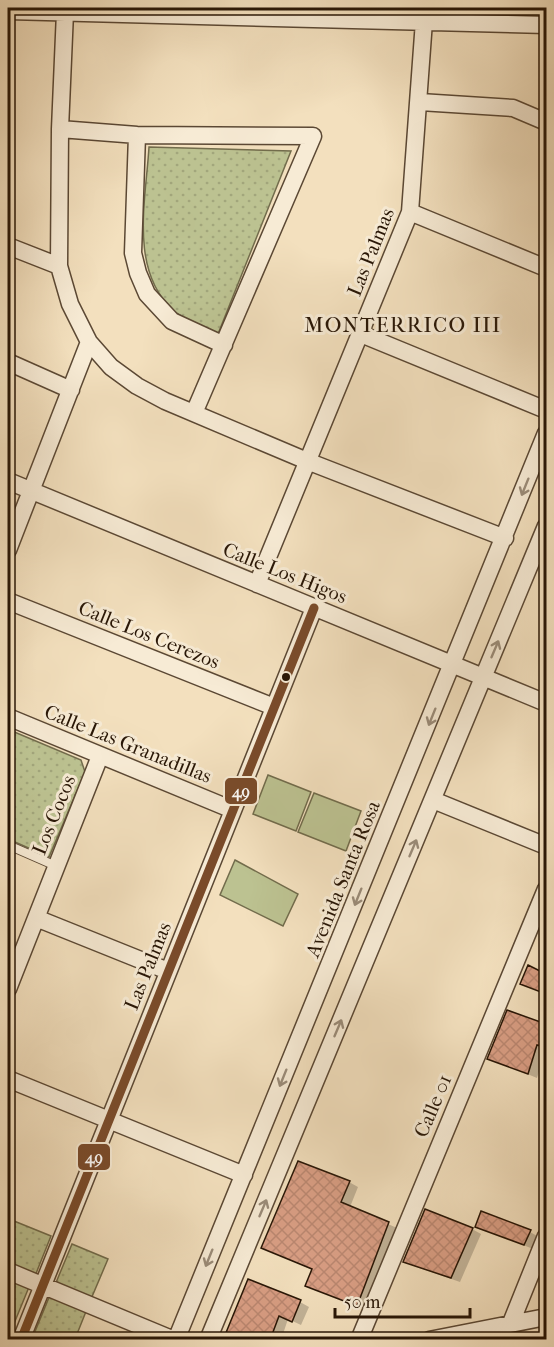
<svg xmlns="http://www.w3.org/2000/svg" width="554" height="1347" viewBox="0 0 554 1347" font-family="'IM FELL French Canon',serif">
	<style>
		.grass { fill: url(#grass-dots); stroke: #726c4c; stroke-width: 1.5 }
		.pitch { fill: #bcc291; stroke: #726c4c; stroke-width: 1.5 }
		.shadow { fill: #0003 }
		.building { fill: url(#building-cross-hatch); stroke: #281606; stroke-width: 1.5 }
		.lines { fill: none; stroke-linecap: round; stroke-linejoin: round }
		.service-casing { stroke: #5b4834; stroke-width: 10 }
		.minor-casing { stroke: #5b4834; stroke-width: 19 }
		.service { stroke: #f7ebd5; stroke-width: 8 }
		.minor { stroke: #f7ebd5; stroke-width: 16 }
		.bus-1-casing { stroke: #f7ebd5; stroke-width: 14 }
		.bus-1 { stroke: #7a4b2a; stroke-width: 9 }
		.oneway { stroke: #9a8b78 }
		.bus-dot { fill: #281606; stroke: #f7ebd5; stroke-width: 2 }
		.labels { text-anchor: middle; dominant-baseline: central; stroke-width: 6; stroke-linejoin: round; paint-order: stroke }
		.street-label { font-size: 20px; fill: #281606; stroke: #f7ebd5 }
		.neighbourhood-label { font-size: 21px; letter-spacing: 1.5px; fill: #281606; stroke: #f7ebd5 }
		.line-badge { stroke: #f7ebd5; stroke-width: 2 }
		.badge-label { font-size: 16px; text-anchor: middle; font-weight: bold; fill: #fff }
	</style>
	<defs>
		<pattern id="grass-dots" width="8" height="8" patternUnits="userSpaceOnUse" patternTransform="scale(1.5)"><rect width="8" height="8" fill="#bcc291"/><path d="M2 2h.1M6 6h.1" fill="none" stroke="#a2a67c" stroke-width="1.8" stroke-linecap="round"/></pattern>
		<pattern id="building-cross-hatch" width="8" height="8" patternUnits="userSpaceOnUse" patternTransform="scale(1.5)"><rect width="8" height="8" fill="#d99e84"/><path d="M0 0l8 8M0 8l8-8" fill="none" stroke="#ba8770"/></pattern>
	</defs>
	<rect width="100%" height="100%" fill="#f3e0be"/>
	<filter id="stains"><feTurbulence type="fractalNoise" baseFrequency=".00333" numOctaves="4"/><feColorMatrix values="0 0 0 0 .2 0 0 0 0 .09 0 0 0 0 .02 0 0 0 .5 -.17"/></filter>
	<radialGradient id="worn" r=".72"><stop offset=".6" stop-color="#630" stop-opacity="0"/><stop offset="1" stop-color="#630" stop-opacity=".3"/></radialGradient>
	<path class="grass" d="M156 8H546V14Z
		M149 147 291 151 218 334C205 327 183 320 173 310 129 270 146 199 149 147Z
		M12 731 81 760 85 772 49 857 8 839V743Z
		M14 1221 51 1236 35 1276 8 1265V1237Z
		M72 1244 108 1259 91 1299 55 1285Z
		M8 1278 29 1287 13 1326 8 1324Z
		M50 1295 87 1309 75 1339H47L34 1334Z"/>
	<path class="pitch" d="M268 775 311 792 296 831 253 814Z
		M314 793 361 811 346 851 298 832Z
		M235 860 298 894 283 926 220 895Z"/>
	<path class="shadow" d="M546 919V934L541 931Z
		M508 1012 546 1026V1049L537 1078 489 1058Z
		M349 1182 358 1187 350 1207 397 1228 366 1310 307 1285 313 1270 272 1252Z
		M477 1226 530 1232 539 1237 533 1249Z
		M472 1229 481 1234 460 1282 414 1266 405 1261Z
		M300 1302 309 1307 301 1325 288 1319 281 1340H225Z"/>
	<path class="building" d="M528 965 546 974V994L520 984Z
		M507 1010 546 1024 541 1046 537 1045 528 1074 487 1059Z
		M298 1161 350 1181 341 1202 389 1222 357 1306 305 1286 312 1269 261 1248Z
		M425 1209 473 1228 451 1278 403 1262Z
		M481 1211 531 1230 524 1245 475 1227Z
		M248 1279 301 1300 292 1322 279 1316 270 1340H223Z"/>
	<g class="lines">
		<defs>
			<path id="service" d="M8 845 56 866"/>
			<path id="minor" d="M8 11 546 25
				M65 12 60 129 59 266 70 304 89 342 111 367 137 386 165 401 307 461 505 538
				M420 102 513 108 546 122
				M60 129 137 135 313 136 194 413
				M137 135 133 253 138 273 147 294 172 321 224 345
				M410 212 546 268
				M8 246 59 266
				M361 334 546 410
				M8 362 71 390
				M8 481 546 703
				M8 550 89 342
				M257 584 410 212 424 21
				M8 601 274 707
				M8 717 233 810
				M433 800 546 846
				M36 918 168 971
				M8 989 100 756
				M8 1079 244 1175
				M8 1271 174 1340
				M511 1323 546 1236
				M21 1340 314 608
				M176 1340 546 433
				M208 1340 546 526
				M359 1340 546 889
				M429 1340 546 1317"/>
		</defs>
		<use href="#service" class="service-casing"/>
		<use href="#minor" class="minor-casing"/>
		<use href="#service" class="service"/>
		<use href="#minor" class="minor"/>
		<defs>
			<path id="bus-1" d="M21 1340 314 608"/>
		</defs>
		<use href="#bus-1" class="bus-1-casing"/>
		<use href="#bus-1" class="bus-1"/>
	</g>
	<defs><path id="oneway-shaft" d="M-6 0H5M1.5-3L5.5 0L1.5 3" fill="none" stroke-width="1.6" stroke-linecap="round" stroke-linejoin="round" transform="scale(1.5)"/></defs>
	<g class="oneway">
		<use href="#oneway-shaft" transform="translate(525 487) rotate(112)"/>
		<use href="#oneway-shaft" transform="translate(495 649) rotate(-67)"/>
		<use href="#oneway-shaft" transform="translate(432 717) rotate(112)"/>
		<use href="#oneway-shaft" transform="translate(413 848) rotate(-67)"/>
		<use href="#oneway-shaft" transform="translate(358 897) rotate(112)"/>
		<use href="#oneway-shaft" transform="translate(338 1028) rotate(-67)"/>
		<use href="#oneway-shaft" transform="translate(283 1078) rotate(112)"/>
		<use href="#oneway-shaft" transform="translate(263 1208) rotate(-67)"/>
		<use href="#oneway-shaft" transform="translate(209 1258) rotate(112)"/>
	</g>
	<circle class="bus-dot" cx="286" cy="677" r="5"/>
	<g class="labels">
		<g class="street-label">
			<text transform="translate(371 252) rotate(-68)">Las Palmas</text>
			<text transform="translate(285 573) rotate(22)">Calle Los Higos</text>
			<text transform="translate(149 635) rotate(22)">Calle Los Cerezos</text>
			<text transform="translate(128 744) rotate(22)">Calle Las Granadillas</text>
			<text transform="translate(54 815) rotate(-68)">Los Cocos</text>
			<text transform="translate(343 879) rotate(-68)">Avenida Santa Rosa</text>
			<text transform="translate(148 966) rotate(-68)">Las Palmas</text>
			<text transform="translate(433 1106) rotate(-67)">Calle 01</text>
		</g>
		<g class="neighbourhood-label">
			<text x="403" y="325">MONTERRICO III</text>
		</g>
	</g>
	<g class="line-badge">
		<rect x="224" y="777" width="34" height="28" rx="6" fill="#7a4b2a"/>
		<rect x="77" y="1143" width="34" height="28" rx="6" fill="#7a4b2a"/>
	</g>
	<g class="badge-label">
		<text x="241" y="797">49</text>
		<text x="94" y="1163">49</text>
	</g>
	<rect width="554" height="1347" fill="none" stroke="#f3e0be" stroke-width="30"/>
	<rect x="9" y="9" width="536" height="1329" fill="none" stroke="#281606" stroke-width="3"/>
	<rect x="15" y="15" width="524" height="1317" fill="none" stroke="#281606" stroke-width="1.5"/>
	<path d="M335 1308v9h135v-9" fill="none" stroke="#281606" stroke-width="3"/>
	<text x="344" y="1308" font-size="18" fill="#281606" stroke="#f7ebd5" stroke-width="4.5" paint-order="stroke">50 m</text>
	<rect width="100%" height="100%" filter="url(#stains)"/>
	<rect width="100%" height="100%" fill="url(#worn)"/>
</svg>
